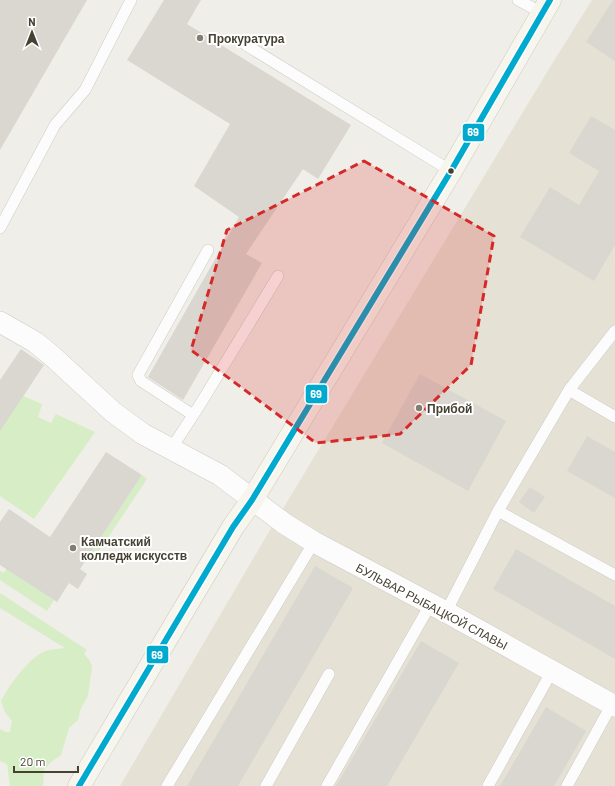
<svg xmlns="http://www.w3.org/2000/svg" width="615" height="786" viewBox="0 0 615 786" font-family="Barlow,sans-serif">
	<style>
		.residential { fill: #e5e1d4 }
		.green { fill: #d7edc5 }
		.building { fill: #d9d7d0 }
		.lines { fill: none; stroke-linecap: round; stroke-linejoin: round }
		.service-casing { stroke: #ceccc5; stroke-width: 12 }
		.minor-casing { stroke: #ceccc5; stroke-width: 22 }
		.secondary-casing { stroke: #d0cdbe; stroke-width: 23 }
		.service { stroke: #fdfcfc; stroke-width: 11 }
		.minor { stroke: #fdfcfc; stroke-width: 21 }
		.secondary { stroke: #f6f5ee; stroke-width: 22 }
		.bus-1-casing { stroke: #fff; stroke-width: 9 }
		.bus-1 { stroke: #00a9ce; stroke-width: 6 }
		.marked { fill: #d62828; fill-opacity: 0.2; stroke: #d62828; stroke-width: 3; stroke-dasharray: 8 5; stroke-linejoin: round }
		.poi-dot { fill: #827e72; stroke: #fff; stroke-width: 1.5 }
		.bus-dot { fill: #464233; stroke: #fff; stroke-width: 1.5 }
		.labels { text-anchor: middle; dominant-baseline: central; stroke-width: 4; stroke-linejoin: round; paint-order: stroke }
		.poi-label { font-size: 12px; font-weight: bold; fill: #464233; stroke: #fff; text-anchor: start }
		.street-label { font-size: 12px; fill: #464233; stroke: #fff }
		.line-badge { stroke: #fff; stroke-width: 1.5 }
		.badge-label { font-size: 11px; text-anchor: middle; font-weight: bold; fill: #fff }
	</style>
	<rect width="100%" height="100%" fill="#f0eee8"/>
	<path class="residential" d="M592 0H615V786H120L267 535 552 64Z"/>
	<path class="green" d="M0 386 42 404 38 417 51 423 56 414 95 432 34 519 0 496Z
		M142 475 147 479 95 557 90 554Z
		M9 565 22 579 54 600 47 611 0 580V571L4 573Z
		M0 593 87 650 84 654 90 661 92 666 88 696 81 708 78 720 69 728 61 755 51 762 44 770 43 786H10L7 764 0 761V729L6 732H10L12 721 5 712 1 701C8 687 28 659 43 652 50 649 58 649 65 648L0 608Z"/>
	<path class="building" d="M0 0H87L0 150Z
		M164 0H201L187 24 351 125 318 179 303 169 246 254 262 263 183 400 148 377 239 217 194 186 230 124 127 60Z
		M613 0H615V61L586 42Z
		M591 116 615 130V245L594 281 520 237 550 187 579 205 599 171 569 153Z
		M21 349 44 365 0 431V380Z
		M420 374 506 421 468 491 382 443Z
		M587 436 615 452V498L567 471Z
		M106 452 142 475 80 569 87 574 78 589 69 583 57 602 0 565V522L9 509 50 537Z
		M530 487 545 497 534 513 519 502Z
		M516 549 615 606V659L493 589Z
		M315 566 353 588 238 786H187Z
		M421 641 459 663 387 786H336Z
		M546 707 586 731 554 786H500Z"/>
	<g class="lines">
		<defs>
			<path id="service" d="M518 0 542 13
				M246 45 451 171
				M0 228 55 125 85 90 131 0
				M569 390 615 417
				M193 415 141 381 138 375 208 250
				M171 449 201 403 278 276
				M498 511 615 575
				M446 612 498 511 569 390 615 331
				M167 786 314 542
				M266 786 329 674
				M327 786 430 605
				M488 786 552 671
				M567 786 612 704"/>
			<path id="minor" d="M0 322 35 342 51 355 113 412 143 434 220 475 285 524 314 542 446 612 615 706"/>
			<path id="secondary" d="M79 786 233 527 252 500 451 171 550 0"/>
		</defs>
		<use href="#service" class="service-casing"/>
		<use href="#minor" class="minor-casing"/>
		<use href="#secondary" class="secondary-casing"/>
		<use href="#service" class="service"/>
		<use href="#minor" class="minor"/>
		<use href="#secondary" class="secondary"/>
		<defs>
			<path id="bus-1" d="M79 786 233 527 252 500 451 171 550 0"/>
		</defs>
		<use href="#bus-1" class="bus-1-casing"/>
		<use href="#bus-1" class="bus-1"/>
	</g>
	<path class="marked" d="M364 161 494 236 471 365 400 434 316 443 191 350 227 230Z"/>
	<g class="poi-dot">
		<circle cx="200" cy="38" r="4"/>
		<circle cx="419" cy="408" r="4"/>
		<circle cx="73" cy="548" r="4"/>
	</g>
	<circle class="bus-dot" cx="451" cy="171" r="3.5"/>
	<g class="labels">
		<g class="poi-label">
			<text x="208" y="38">Прокуратура</text>
			<text x="427" y="408">Прибой</text>
			<text x="81" y="541">Камчатский<tspan x="81" dy="14">колледж искусств</tspan></text>
		</g>
		<g class="street-label">
			<text transform="translate(432 606) rotate(28)">БУЛЬВАР РЫБАЦКОЙ СЛАВЫ</text>
		</g>
	</g>
	<g class="line-badge">
		<rect x="462" y="123" width="23" height="19" rx="4" fill="#00a9ce"/>
		<rect x="305" y="384" width="23" height="20" rx="4" fill="#00a9ce"/>
		<rect x="146" y="645" width="23" height="19" rx="4" fill="#00a9ce"/>
	</g>
	<g class="badge-label">
		<text x="473" y="136">69</text>
		<text x="316" y="398">69</text>
		<text x="157" y="659">69</text>
	</g>
	<g transform="translate(32 32)" stroke="#ffffff" stroke-width="3" paint-order="stroke">
	<path d="M0-3L7 15L0 10L-7 15Z" fill="#464233"/>
	<text y="-6" font-size="11" font-weight="bold" text-anchor="middle" fill="#464233">N</text>
	</g>
	<path d="M14 766v6h64v-6" fill="none" stroke="#464233" stroke-width="2"/>
	<text x="20" y="766" font-size="12" fill="#464233" stroke="#ffffff" stroke-width="3" paint-order="stroke">20 m</text>
</svg>
